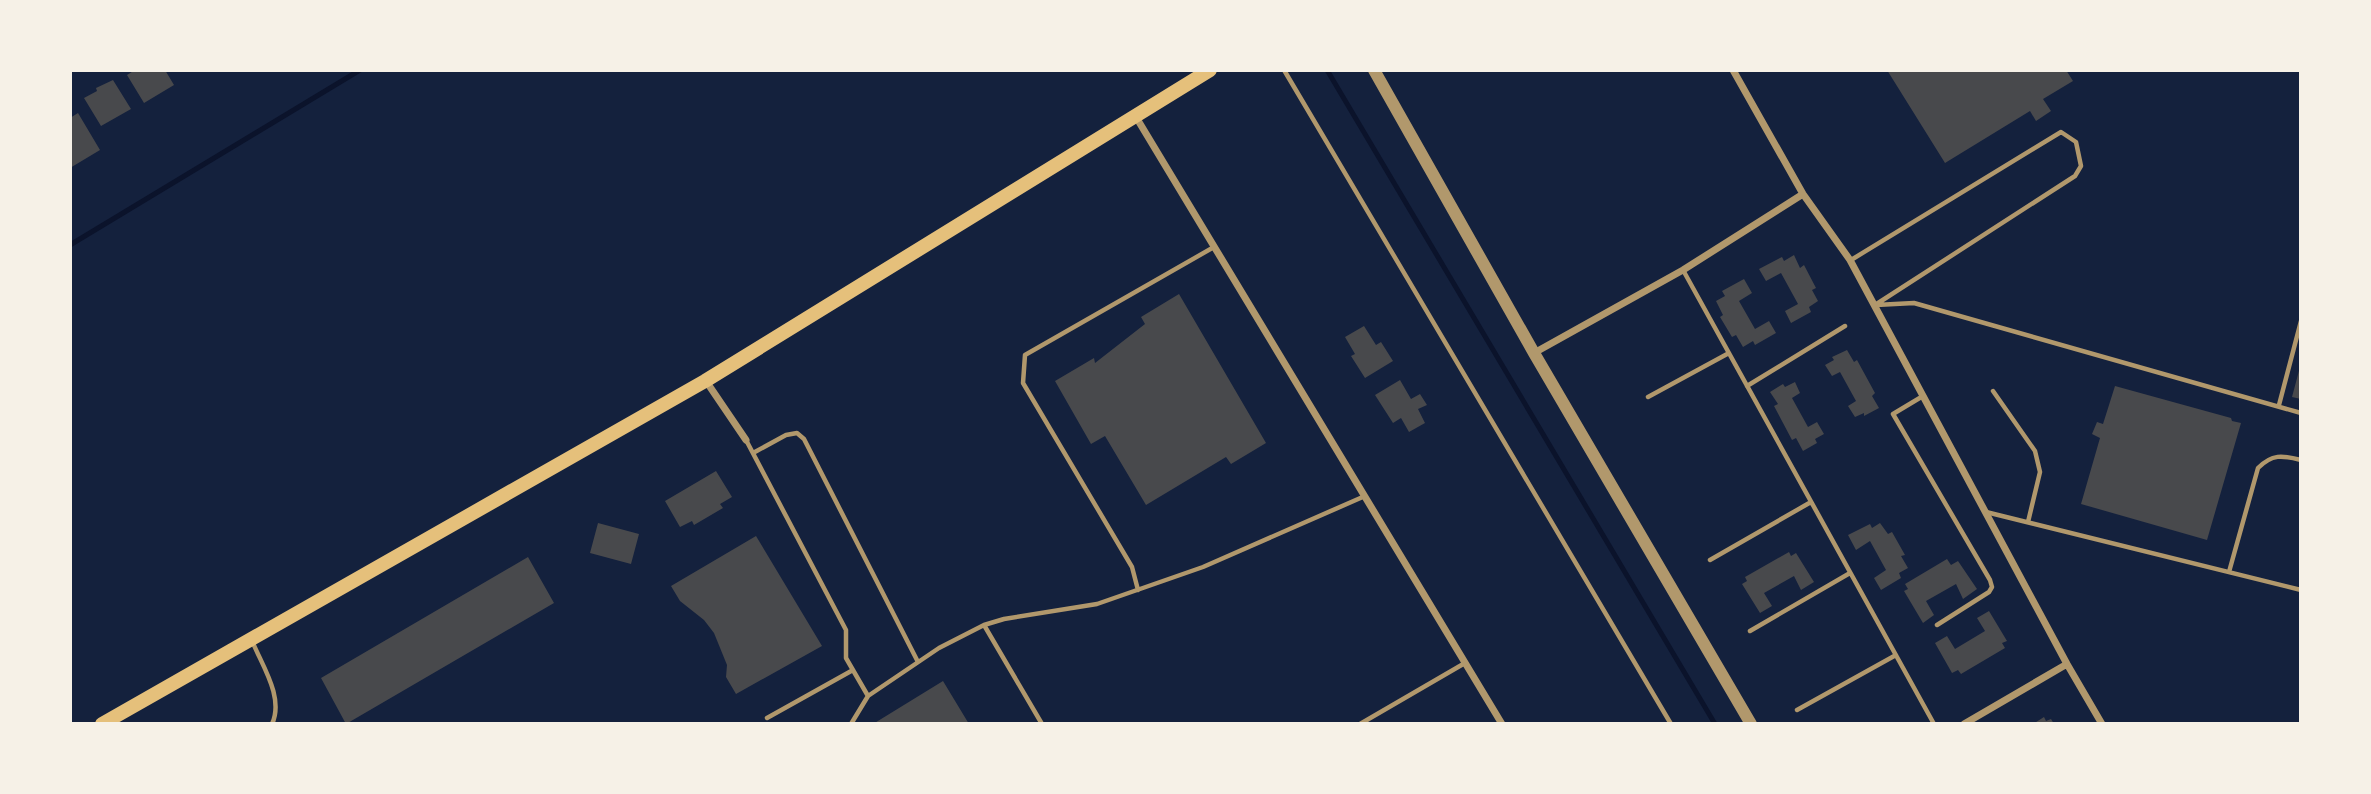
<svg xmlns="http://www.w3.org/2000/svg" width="2371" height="794" viewBox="0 0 2371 794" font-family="Cabin,sans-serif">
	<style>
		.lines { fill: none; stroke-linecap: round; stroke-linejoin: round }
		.stream { stroke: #0b132b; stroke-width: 5 }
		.building { fill: #48494c }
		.service { stroke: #b1986c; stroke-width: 4.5 }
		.minor { stroke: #b1986c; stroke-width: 7 }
		.tertiary { stroke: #b1986c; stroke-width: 12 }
		.secondary { stroke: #e5c07b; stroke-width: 14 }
	</style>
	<rect width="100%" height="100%" fill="#14213d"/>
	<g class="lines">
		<path class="stream" d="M1327 70 1715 724
			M70 245 360 70"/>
	</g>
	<path class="building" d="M135 70H165L174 85 144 103 127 75Z
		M1887 70H2066L2073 81 2043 99 2051 111 2036 121 2030 111 1945 163Z
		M113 80 131 109 101 126 84 98 97 91 96 88Z
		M78 113 100 150 70 168V118Z
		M1794 255 1800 268 1804 265 1816 288 1812 290 1818 301 1809 307 1811 312 1791 323 1785 311 1798 304 1781 273 1766 281 1759 269 1782 257 1784 261Z
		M1744 279 1752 293 1739 301 1755 329 1769 321 1776 333 1755 345 1753 341 1743 347 1736 335 1732 337 1720 317 1723 315 1716 301 1725 296 1722 291Z
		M1179 294 1266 443 1231 464 1226 457 1146 505 1105 436 1091 444 1055 381 1094 358 1095 363 1145 324 1141 317Z
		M1364 326 1376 345 1381 342 1393 361 1365 378 1351 356 1355 354 1345 337Z
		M1847 350 1854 362 1857 360 1875 393 1872 396 1879 408 1864 416V413L1855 417 1848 406 1856 401 1840 372 1832 376 1825 365 1834 360 1832 357Z
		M2300 367H2301V399L2292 397Z
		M1400 380 1411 399 1420 394 1427 405 1418 409 1425 423 1409 432 1401 418 1393 423 1375 395Z
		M1795 382 1800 393 1792 398 1808 427 1817 422 1824 434 1815 439 1817 443 1803 451 1796 438 1792 440 1774 406 1778 404 1770 392 1783 384 1785 387Z
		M2115 386 2231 418 2232 421 2241 423 2207 540 2081 504 2100 438 2092 434 2097 422 2103 424Z
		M716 471 732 497 720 504 723 508 694 525 692 521 680 527 665 501Z
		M598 523 639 534 631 564 590 553Z
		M1880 523 1888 534 1892 532 1905 555 1901 556 1908 568 1899 573 1901 578 1881 590 1874 578 1886 570 1870 541 1856 550 1848 535 1870 524 1872 528Z
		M756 536 822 646 736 694 726 677 727 665 714 633 704 620 680 601 671 586Z
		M1789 552 1791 556 1796 553 1814 582 1801 590 1794 576 1764 593 1772 606 1760 613 1742 584 1747 581 1745 577Z
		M528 557 554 603 346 724 321 678Z
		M1947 559 1951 565 1958 561 1977 589 1963 599 1956 584 1926 601 1934 615 1923 623 1904 591 1908 589 1905 584Z
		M1989 611 2007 641 2002 643 2005 648 1961 674 1958 670 1952 673 1935 643 1947 636 1955 649 1985 631 1977 618Z
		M943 681 969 724H873Z
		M2044 717 2046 721 2051 719 2054 724H2033Z"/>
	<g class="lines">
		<path class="service" d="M1284 70 1671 724
			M1851 260 2061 132 2076 142 2081 166 2075 176 1875 305
			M1683 270 1934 724
			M1876 305 1914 303 2301 413
			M1747 386 1845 326
			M1993 391 2035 451 2040 472 2028 522
			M1923 396 1893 414 1990 580 1992 587 1989 592 1937 625
			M1648 397 1729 353
			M2279 405 2301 321
			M746 440 846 630V658L868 696
			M753 453 786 435 797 433 804 439 918 662
			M1986 512 2301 590
			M1710 560 1811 502
			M2229 572 2258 468C2272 454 2282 455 2301 460
			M1138 590 1132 567 1023 383 1025 355 1214 247
			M984 625 1042 724
			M1750 631 1850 573
			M253 643C263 667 284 698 272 724
			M1797 710 1896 655
			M767 718 853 670
			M851 724 868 696 939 648 984 625 1004 619 1097 604 1203 567 1365 496
			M1360 724 1465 663"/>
		<path class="minor" d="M1733 70 1803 194 1850 260 2067 664 2102 724
			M1136 117 1502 724
			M1534 353 1683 270 1803 194
			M706 381 746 440
			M1964 724 2067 664"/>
		<path class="tertiary" d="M1374 70 1534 353 1751 724"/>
		<path class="secondary" d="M102 724 705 381 1210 70"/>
	</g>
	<rect width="2371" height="794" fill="none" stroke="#f6f1e7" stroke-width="144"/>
</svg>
